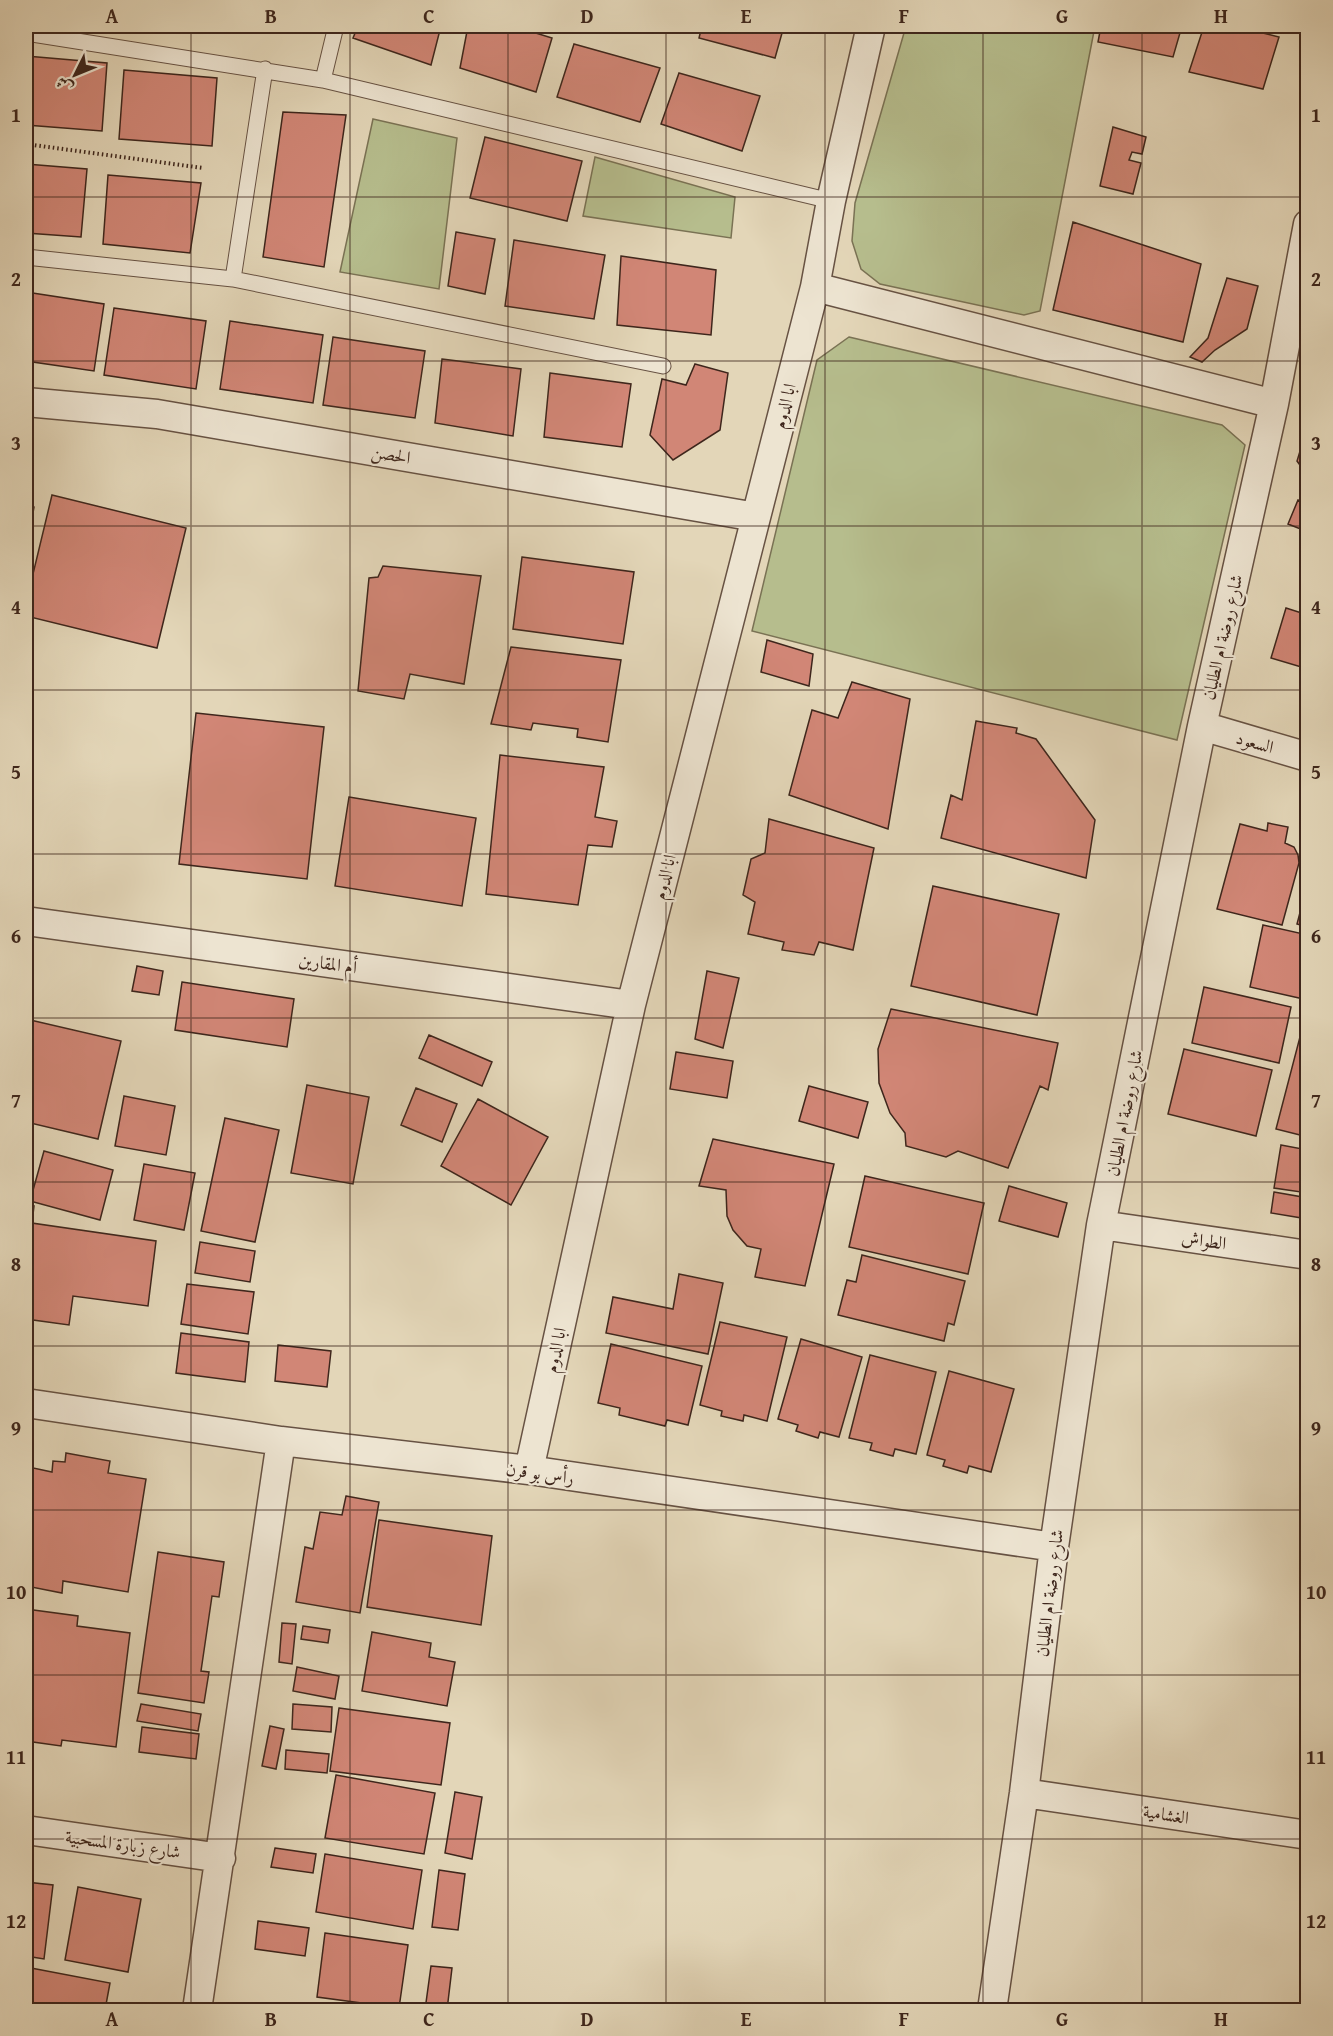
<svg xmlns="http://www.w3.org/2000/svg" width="1333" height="2036" viewBox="0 0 1333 2036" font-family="'Gentium Book Plus',Amiri,serif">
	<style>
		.green { fill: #b6bd8d; stroke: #7a7254; stroke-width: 1.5 }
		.building { fill: #d18676; stroke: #3e261c; stroke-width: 1.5 }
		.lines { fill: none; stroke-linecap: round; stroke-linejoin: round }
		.service-casing { stroke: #675243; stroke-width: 17 }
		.minor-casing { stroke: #675243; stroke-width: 31 }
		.path { stroke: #3e261c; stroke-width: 4; stroke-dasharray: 1.5 3; stroke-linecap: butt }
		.service { stroke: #ede4d1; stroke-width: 15 }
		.minor { stroke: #ede4d1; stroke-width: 28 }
		.grid { fill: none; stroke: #3e261c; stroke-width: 1.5; stroke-opacity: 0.55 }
		.labels { text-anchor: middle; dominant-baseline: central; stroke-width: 4.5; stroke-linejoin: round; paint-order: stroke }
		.street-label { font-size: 18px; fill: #3e261c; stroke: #ede4d1 }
		.neatline { fill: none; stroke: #3e261c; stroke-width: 2 }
		.grid-label { font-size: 20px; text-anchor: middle; font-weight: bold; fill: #3e261c }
	</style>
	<rect width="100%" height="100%" fill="#e3d6b8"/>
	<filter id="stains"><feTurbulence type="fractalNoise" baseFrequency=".00333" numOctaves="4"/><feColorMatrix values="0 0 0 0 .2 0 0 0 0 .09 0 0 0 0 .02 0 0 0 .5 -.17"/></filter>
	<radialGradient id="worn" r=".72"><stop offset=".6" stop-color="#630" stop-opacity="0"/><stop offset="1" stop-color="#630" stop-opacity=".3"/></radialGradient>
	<path class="green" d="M906 26H1095L1040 311 1024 315 880 284 861 269 852 241 855 203Z
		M373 119 457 138 439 289 340 272Z
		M595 157 735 197 731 238 583 216Z
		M849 337 1222 425 1245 445 1177 740 752 631 817 360Z"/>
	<path class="building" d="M248 26H285L283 31Z
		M358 26H441L431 65 353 38Z
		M468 26H513L552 38 536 92 460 68Z
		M702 26H784L775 58 699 38Z
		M1101 26H1182L1173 57 1098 42Z
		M1204 26H1234L1279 37 1263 89 1189 72Z
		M574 44 660 68 640 122 557 97Z
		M26 56 107 63 102 131 26 125Z
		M124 70 217 78 212 146 119 139Z
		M679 73 760 96 742 151 661 124Z
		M283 112 346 115 324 267 263 257Z
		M1113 127 1146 137 1142 154 1132 152 1129 160 1141 163 1133 194 1100 186Z
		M485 137 582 161 567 221 470 198Z
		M26 164 87 169 81 237 26 233Z
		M108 175 201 183 190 253 103 244Z
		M1073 222 1201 264 1183 342 1053 310Z
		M456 232 495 239 485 294 448 286Z
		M514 240 605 255 594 319 505 306Z
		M621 256 716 270 711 335 617 325Z
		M1227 278 1258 286 1247 329 1215 350 1202 362 1190 357 1208 338Z
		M26 292 104 304 94 371 26 361Z
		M114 308 206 321 196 389 104 375Z
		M230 321 323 335 313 403 220 389Z
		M333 337 425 351 415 418 323 405Z
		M442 359 521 369 513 436 435 423Z
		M695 364 728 373 720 430 673 460 650 435 662 379 686 385Z
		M550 373 631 384 622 447 544 437Z
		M1308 425V476L1297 461Z
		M52 495 186 528 157 648 26 616V603Z
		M1298 500 1308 504V532L1288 524Z
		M26 505 34 507 26 552Z
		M522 557 634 572 623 644 513 629Z
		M383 566 481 576 464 684 410 674 404 699 358 691 369 578 378 577Z
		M1286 608 1308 615V669L1271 658Z
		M767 640 813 654 809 686 761 672Z
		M511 647 621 660 608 742 577 737 578 729 533 723 531 730 491 724Z
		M852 682 910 699 888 829 789 795 812 710 838 718Z
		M196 713 324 727 307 879 179 864Z
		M976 721 1017 728 1016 733 1036 739 1095 820 1086 878 941 838 951 795 962 800Z
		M500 755 604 767 595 817 617 821 612 847 588 845 578 905 486 894Z
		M349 797 476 818 462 906 335 886Z
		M1308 813V831L1302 829Z
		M769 819 874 848 853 950 819 942 814 955 782 950 784 942 748 934 755 902 743 895 751 859 765 853Z
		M1268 823 1288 827 1285 843 1294 847 1298 855 1299 863 1282 925 1217 909 1240 824 1267 831Z
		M1308 882V927L1297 924Z
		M933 886 1059 914 1037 1015 911 986Z
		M1263 925 1308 935V1000L1250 987Z
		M137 966 163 971 159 995 132 991Z
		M707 971 739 978 723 1048 695 1039Z
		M182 982 294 999 287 1047 175 1030Z
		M1204 987 1291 1007 1279 1063 1192 1043Z
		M891 1009 1058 1043 1048 1090 1040 1086 1008 1168 958 1151 946 1157 906 1146 905 1133 890 1113 879 1083 878 1049Z
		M26 1019 121 1041 98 1139 26 1122Z
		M1301 1033 1308 1034V1137L1276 1129Z
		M429 1035 492 1062 482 1086 419 1058Z
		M1184 1049 1272 1070 1256 1136 1168 1114Z
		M676 1052 733 1061 727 1098 670 1089Z
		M307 1085 369 1097 353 1184 291 1173Z
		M809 1086 868 1102 858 1138 799 1121Z
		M416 1088 457 1104 442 1142 401 1125Z
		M124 1096 175 1106 166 1155 115 1146Z
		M478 1099 548 1137 511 1205 441 1166Z
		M225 1118 279 1130 255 1242 201 1231Z
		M713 1139 834 1164 805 1286 755 1277 761 1249 747 1246 733 1230 727 1216 726 1190 699 1186Z
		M1281 1145 1308 1150 1301 1192 1274 1188Z
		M44 1151 113 1170 100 1220 30 1201Z
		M144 1164 195 1173 184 1230 134 1220Z
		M865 1176 984 1203 968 1274 849 1247Z
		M1009 1186 1067 1203 1058 1237 999 1221Z
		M1274 1192 1308 1198V1219L1271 1213Z
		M26 1205 34 1206 32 1223 156 1241 148 1306 73 1296 69 1325 26 1319Z
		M200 1242 255 1251 250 1282 195 1273Z
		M862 1255 965 1281 954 1325 948 1323 944 1341 838 1315 847 1280 856 1282Z
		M679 1274 723 1283 708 1354 606 1333 613 1297 673 1309Z
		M187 1284 254 1292 248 1334 181 1324Z
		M720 1322 787 1337 767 1421 744 1415 743 1421 721 1416 722 1411 700 1405Z
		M181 1333 249 1342 245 1382 176 1373Z
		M801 1339 862 1357 839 1437 820 1432 818 1438 796 1431 798 1425 778 1419Z
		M611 1344 702 1366 688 1425 667 1420 665 1426 619 1415 620 1408 598 1403Z
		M278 1345 331 1351 327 1387 275 1381Z
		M870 1355 936 1372 916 1454 895 1449 893 1456 870 1450 872 1443 849 1438Z
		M949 1371 1014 1389 991 1472 969 1466 967 1473 943 1466 945 1460 927 1455Z
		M66 1453 110 1461 108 1473 146 1479 128 1592 63 1581 62 1593 26 1586V1461L33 1462V1468L52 1472 53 1461 65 1462Z
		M346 1496 379 1502 360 1613 296 1602 305 1547 313 1549 320 1512 342 1515Z
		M379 1520 492 1536 481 1625 367 1607Z
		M158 1552 224 1562 219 1597 212 1596 201 1671 209 1672 204 1703 138 1693Z
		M26 1609 78 1616 77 1626 130 1633 116 1747 62 1740 61 1746 26 1741Z
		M282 1623 296 1624 292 1664 279 1662Z
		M303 1626 330 1630 328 1643 301 1639Z
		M372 1632 431 1643 429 1657 455 1662 447 1706 362 1691Z
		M297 1667 339 1676 335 1699 293 1691Z
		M141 1704 201 1714 198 1731 137 1721Z
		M293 1704 332 1707 331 1732 292 1729Z
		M339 1708 450 1723 441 1785 330 1771Z
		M270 1726 284 1729 276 1769 262 1766Z
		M142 1727 199 1734 196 1759 139 1752Z
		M286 1750 329 1754 327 1773 285 1769Z
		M336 1775 435 1793 424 1854 325 1838Z
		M455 1792 482 1797 472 1859 445 1853Z
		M275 1848 316 1854 313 1873 271 1867Z
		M325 1854 422 1870 413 1929 316 1912Z
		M439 1870 465 1874 458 1930 432 1927Z
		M26 1882 53 1885 44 1959 26 1956Z
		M78 1887 141 1899 128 1972 65 1960Z
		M258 1921 309 1928 305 1956 255 1949Z
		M325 1933 408 1945 399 2008 317 1997Z
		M431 1966 452 1968 447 2010H425Z
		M31 1968 110 1983 105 2010H26Z
		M314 2005 344 2010H313Z
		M473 2006 494 2010H472Z"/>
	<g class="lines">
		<defs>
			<path id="service" d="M26 33 323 80 831 201
				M323 80 336 26
				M26 257 233 279 663 366
				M233 279 265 69"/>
			<path id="minor" d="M815 287 1274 404
				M26 402 157 414 756 517
				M1202 726 1308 757
				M26 921 631 1005
				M1101 1225 1308 1255
				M26 1403 281 1441 529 1470 1054 1547
				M529 1470 631 1005 815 287 831 201 871 26
				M1024 1793 1308 1835
				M26 1830 221 1858
				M197 2010 281 1441
				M992 2010 1024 1793 1054 1547 1101 1225 1202 726 1274 404 1308 224"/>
		</defs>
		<use href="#service" class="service-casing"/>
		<use href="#minor" class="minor-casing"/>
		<path class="path" d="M26 144 203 168"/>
		<use href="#service" class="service"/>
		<use href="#minor" class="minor"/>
	</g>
	<path class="grid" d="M191 26V2010M350 26V2010M508 26V2010M666 26V2010M825 26V2010M983 26V2010M1142 26V2010M26 197H1308M26 361H1308M26 526H1308M26 690H1308M26 854H1308M26 1018H1308M26 1182H1308M26 1346H1308M26 1510H1308M26 1675H1308M26 1839H1308"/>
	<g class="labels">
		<g class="street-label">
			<text transform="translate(784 406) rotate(-76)">ابا الدوم</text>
			<text transform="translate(391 454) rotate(10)">الحصن</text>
			<text transform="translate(1222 637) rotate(-77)">شارع روضة ام الطليان</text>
			<text transform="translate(1255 742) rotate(16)">السعود</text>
			<text transform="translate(664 877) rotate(-76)">ابا الدوم</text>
			<text transform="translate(328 963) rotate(8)">أم المقارين</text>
			<text transform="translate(1124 1113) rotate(-79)">شارع روضة ام الطليان</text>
			<text transform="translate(1204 1240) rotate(8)">الطواش</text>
			<text transform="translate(555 1350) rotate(-78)">ابا الدوم</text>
			<text transform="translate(540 1473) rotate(8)">رأس بو قرن</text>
			<text transform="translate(1049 1593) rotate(-83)">شارع روضة ام الطليان</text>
			<text transform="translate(1166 1814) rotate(9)">الغشامية</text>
			<text transform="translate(123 1844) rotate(8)">شارع زبارة المسحبية</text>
		</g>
	</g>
	<rect width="1333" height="2036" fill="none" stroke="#e3d6b8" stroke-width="66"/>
	<g transform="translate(75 75) rotate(227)" stroke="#ede4d1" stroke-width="4.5" paint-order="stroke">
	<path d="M0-4.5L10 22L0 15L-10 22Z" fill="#3e261c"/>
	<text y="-9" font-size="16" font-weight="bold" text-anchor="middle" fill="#3e261c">ش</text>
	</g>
	<rect x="33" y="33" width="1267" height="1970" class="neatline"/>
	<g class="grid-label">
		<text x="112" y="23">A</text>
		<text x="271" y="23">B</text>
		<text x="429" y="23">C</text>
		<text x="587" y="23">D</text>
		<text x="746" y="23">E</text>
		<text x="904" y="23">F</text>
		<text x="1062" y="23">G</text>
		<text x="1221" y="23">H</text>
		<text x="16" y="122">1</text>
		<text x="1316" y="122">1</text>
		<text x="16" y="286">2</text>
		<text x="1316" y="286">2</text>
		<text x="16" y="450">3</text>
		<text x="1316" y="450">3</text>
		<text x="16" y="614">4</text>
		<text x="1316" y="614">4</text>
		<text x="16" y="779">5</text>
		<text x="1316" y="779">5</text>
		<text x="16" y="943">6</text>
		<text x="1316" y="943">6</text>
		<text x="16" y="1107">7</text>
		<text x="1316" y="1107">7</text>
		<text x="16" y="1271">8</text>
		<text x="1316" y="1271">8</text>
		<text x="16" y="1435">9</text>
		<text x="1316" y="1435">9</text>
		<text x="16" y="1599">10</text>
		<text x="1316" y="1599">10</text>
		<text x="16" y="1764">11</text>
		<text x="1316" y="1764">11</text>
		<text x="16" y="1928">12</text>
		<text x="1316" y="1928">12</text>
		<text x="112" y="2026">A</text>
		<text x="271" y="2026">B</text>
		<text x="429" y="2026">C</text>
		<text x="587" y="2026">D</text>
		<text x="746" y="2026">E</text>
		<text x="904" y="2026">F</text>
		<text x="1062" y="2026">G</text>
		<text x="1221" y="2026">H</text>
	</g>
	<rect width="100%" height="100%" filter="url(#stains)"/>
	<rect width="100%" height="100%" fill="url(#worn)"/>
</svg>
